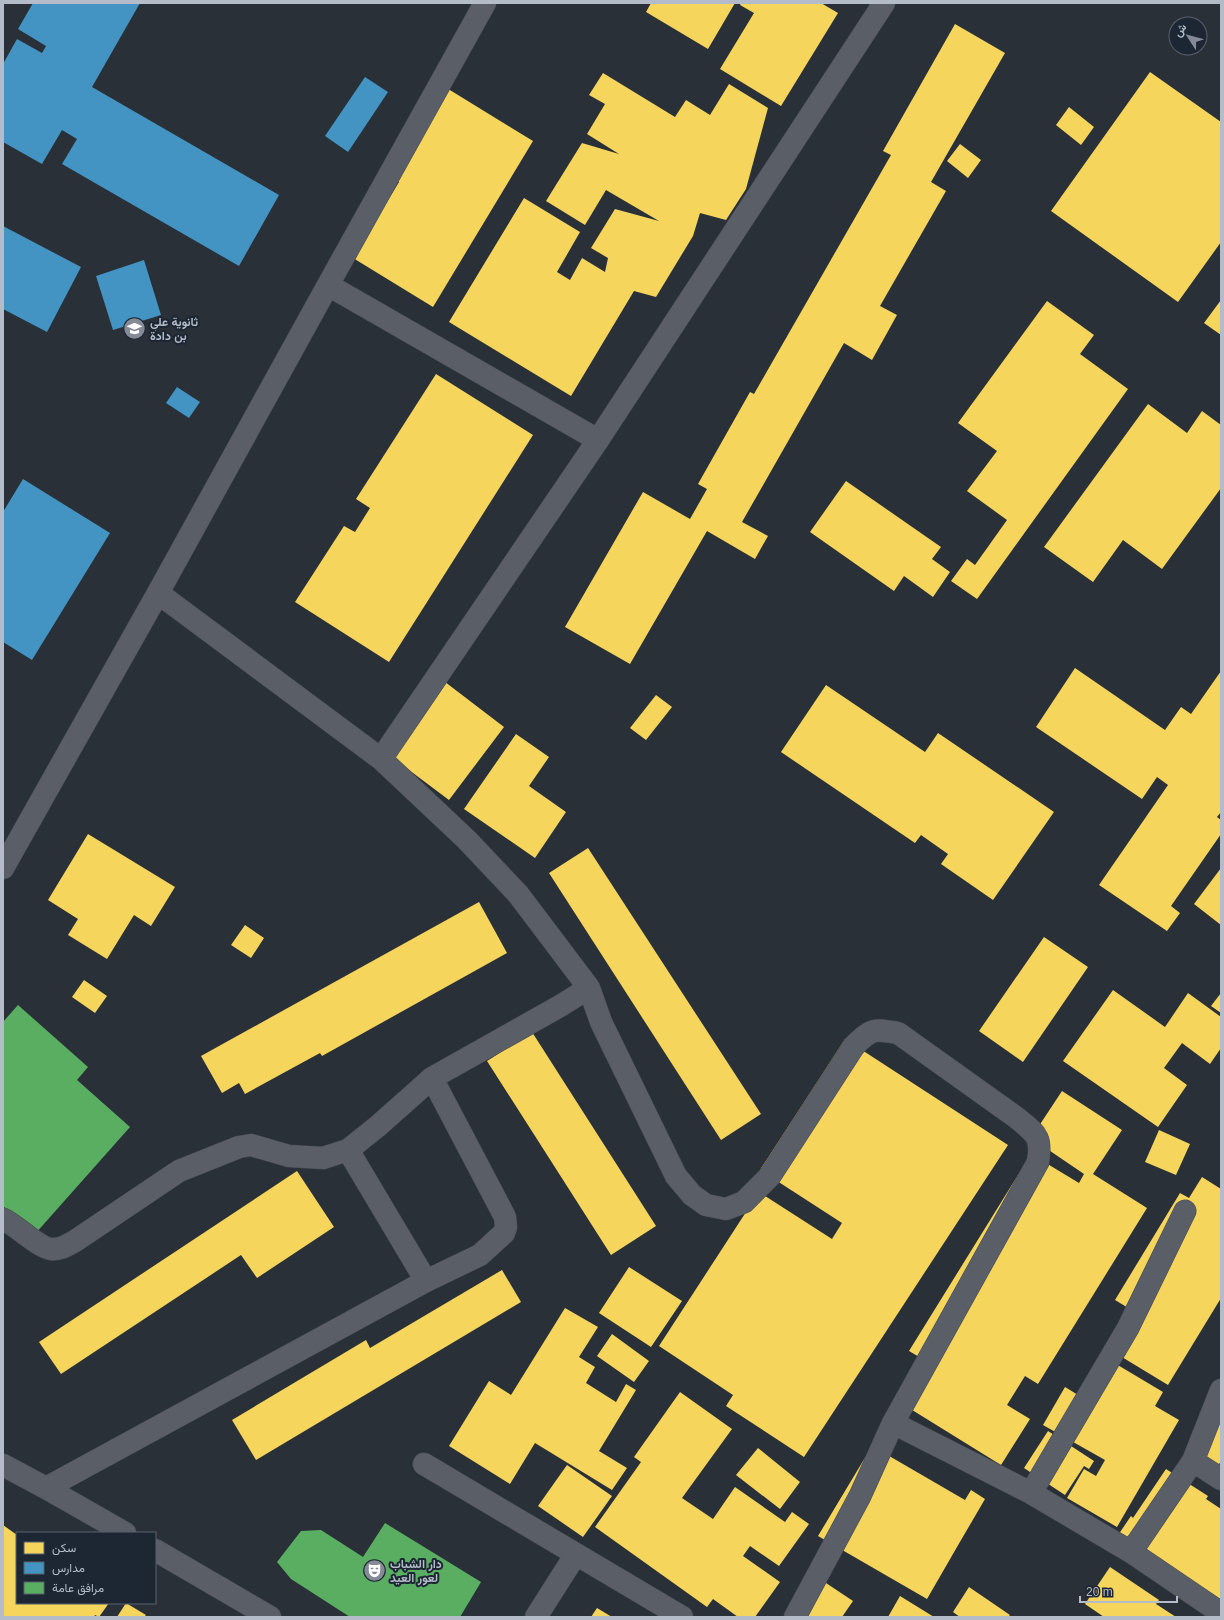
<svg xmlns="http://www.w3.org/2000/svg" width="1224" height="1620" viewBox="0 0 1224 1620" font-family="Arial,Vazirmatn,sans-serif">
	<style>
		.homes { fill: #f6d55c }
		.schools { fill: #4393c3 }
		.public { fill: #5aae61 }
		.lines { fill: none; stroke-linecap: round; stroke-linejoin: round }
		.street-casing { stroke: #484c53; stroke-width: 23 }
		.street { stroke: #5a5e66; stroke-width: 22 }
		.labels { text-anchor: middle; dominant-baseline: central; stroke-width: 4; stroke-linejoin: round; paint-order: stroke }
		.poi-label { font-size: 12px; font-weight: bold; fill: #b4bcc9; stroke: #1d2633; text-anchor: start }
	</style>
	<rect width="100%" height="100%" fill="#2a3038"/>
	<path class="homes" d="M651 3H735L708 49 646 12Z
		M741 3H821L838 13 781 106 720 69 754 13 740 5Z
		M955 24 1005 53 931 182 946 191 880 306 897 315 872 360 844 343 742 522 768 536 755 559 707 531 630 664 565 627 643 492 690 519 707 489 698 484 750 392 754 394 891 155 883 151Z
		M1150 72 1221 122V242L1178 302 1051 211Z
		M603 73 675 117 686 100 710 115 729 84 768 108 746 189 726 220 700 213 693 236 656 297 634 291 571 396 449 322 524 198 580 232 557 272 570 280 582 258 605 272 608 258 591 248 615 209 659 221 606 190 585 225 546 201 582 143 619 154 587 134 605 104 589 95Z
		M445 87 533 141 433 307 353 258 399 182 390 177Z
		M1069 107 1094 127 1081 145 1056 125Z
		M960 144 981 160 968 178 947 161Z
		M1221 300V335L1204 323Z
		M1047 301 1094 335 1080 354 1128 389 977 599 951 581 967 559 975 565 1007 520 967 491 997 451 958 423Z
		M436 374 533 435 389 662 295 602 344 526 355 532 370 508 356 499Z
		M1148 404 1187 433 1202 411 1221 425V488L1162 569 1123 540 1093 582 1044 547Z
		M846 481 941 547 932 559 950 572 933 597 904 576 894 591 810 532Z
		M1075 668 1165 730 1181 707 1191 714 1221 671V812L1217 817 1221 820V834L1171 906 1180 913 1167 931 1099 885 1168 785 1157 777 1142 799 1036 727Z
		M432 672 504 727 449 800 377 746Z
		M826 685 925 752 938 733 1054 812 993 900 941 864 948 854 921 835 915 843 781 752Z
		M656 695 672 707 646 740 630 728Z
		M516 734 549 757 529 786 566 812 535 858 464 809Z
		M88 834 175 887 151 926 134 915 107 959 68 935 78 919 48 900Z
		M588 848 761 1114 721 1140 549 873Z
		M1221 868V925L1194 904Z
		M479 902 507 953 322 1056 320 1053 245 1094 239 1083 222 1093 201 1056Z
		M245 925 264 938 251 958 231 945Z
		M1044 937 1088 967 1023 1062 979 1031Z
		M84 980 107 996 95 1013 72 997Z
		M1113 990 1165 1027 1188 993 1221 1017V1048L1210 1064 1182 1043 1164 1068 1187 1085 1158 1127 1063 1061Z
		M1221 993V1013L1211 1006Z
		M532 1032 656 1226 611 1255 487 1061Z
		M845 1039 1008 1145 804 1457 726 1406 733 1395 659 1346 759 1192 832 1239 842 1223 760 1170Z
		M1062 1091 1122 1130 1093 1174 1147 1208 1038 1384 1025 1376 1007 1405 1030 1419 1001 1465 896 1400 921 1358 909 1351 1031 1154 1079 1183 1084 1174 1031 1138Z
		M1159 1130 1190 1144 1176 1175 1145 1162Z
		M297 1171 334 1227 257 1278 241 1255 61 1374 39 1342Z
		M1202 1177 1221 1189V1298L1168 1385 1112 1351 1135 1312 1115 1300 1180 1193 1189 1198Z
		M629 1267 682 1301 651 1347 599 1313Z
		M502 1270 521 1302 256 1460 232 1420 366 1340 370 1348Z
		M565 1308 598 1327 579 1357 595 1367 586 1383 616 1402 626 1384 636 1390 599 1451 627 1468 612 1490 535 1443 510 1484 449 1446 489 1381 511 1395Z
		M612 1334 649 1361 634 1382 597 1356Z
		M1106 1358 1163 1392 1155 1406 1179 1420 1117 1527 1067 1498 1084 1469 1096 1476 1105 1460 1043 1425 1065 1387 1083 1398Z
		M680 1392 732 1429 682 1498 713 1519 735 1487 785 1522 792 1512 809 1524 779 1566 750 1546 743 1556 780 1582 755 1617H738L713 1599 707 1607 595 1527 641 1462 634 1457Z
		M1221 1418V1461L1216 1469 1187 1449Z
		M1048 1431 1094 1461 1089 1469 1084 1466 1065 1495 1024 1468Z
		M872 1446 965 1500 971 1490 985 1499 957 1547 925 1528 957 1547 927 1599 818 1536Z
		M758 1448 800 1482 780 1509 736 1475Z
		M567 1465 612 1496 583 1537 538 1506Z
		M1166 1469 1208 1496 1206 1499 1221 1509V1617L1108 1550 1131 1516 1133 1518Z
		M3 1525 17 1535V1603H109L99 1617 95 1615 94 1617H3Z
		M1110 1567 1159 1600 1156 1604 1176 1617H1104L1085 1604Z
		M814 1575 853 1601 842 1617H785Z
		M969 1587 1010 1615 1008 1617H960L953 1612Z
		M900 1596 934 1617H888Z
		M126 1603 146 1615 144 1617H117Z
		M597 1608 612 1617H591Z"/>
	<path class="schools" d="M33 3H140L92 87 279 195 239 266 62 164 77 139 62 130 42 164 3 142V64L17 39 42 53 46 46 18 29Z
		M365 77 388 92 348 152 325 136Z
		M3 226 81 267 47 332 3 309Z
		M144 260 161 315 113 330 96 276Z
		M177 387 200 402 189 418 166 403Z
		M23 479 110 533 32 660 3 642V512Z"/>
	<path class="public" d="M18 1005 88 1067 77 1080 130 1127 35 1234 3 1206V1022Z
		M385 1523 481 1582 460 1617H350L291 1579 277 1562 301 1531 321 1530 363 1557Z"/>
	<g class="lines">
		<defs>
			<path id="street" d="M328 285 598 440
				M158 593 381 759 467 840 518 894 589 988
				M381 759 598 440 884 3
				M3 868 158 593 328 285 485 3
				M3 1219C16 1225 39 1248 51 1249 60 1250 68 1245 75 1241L179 1171 239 1147 251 1145 289 1156 323 1158 348 1150
				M426 1281 348 1150 378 1126 432 1078 560 1006 589 988 601 1022 676 1176 692 1195 706 1205 726 1209 744 1202 770 1176 854 1046C872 1028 874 1029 898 1033L1017 1118C1036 1134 1042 1136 1038 1162L893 1423 860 1496 795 1617
				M893 1423 1031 1493 1131 1552 1221 1613
				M1193 1461 1221 1479
				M424 1464 682 1617
				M3 1465 46 1488 125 1533
				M46 1488 426 1281 480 1255 504 1233 506 1227 505 1217 432 1078
				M1031 1493 1128 1328 1185 1211
				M155 1550 270 1617
				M1131 1552 1193 1461 1221 1390
				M536 1617 576 1554"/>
		</defs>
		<use href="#street" class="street-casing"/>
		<use href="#street" class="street"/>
	</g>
	<defs>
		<symbol id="school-disc" viewBox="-11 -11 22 22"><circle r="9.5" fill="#848b96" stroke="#1d2633"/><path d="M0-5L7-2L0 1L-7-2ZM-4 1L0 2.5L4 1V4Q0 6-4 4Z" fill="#fff"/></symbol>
		<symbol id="theatre-disc" viewBox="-11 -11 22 22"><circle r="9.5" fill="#848b96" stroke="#1d2633"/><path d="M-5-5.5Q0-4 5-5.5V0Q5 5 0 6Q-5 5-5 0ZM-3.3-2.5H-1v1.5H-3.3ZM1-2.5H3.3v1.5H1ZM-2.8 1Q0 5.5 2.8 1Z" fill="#fff"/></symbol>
	</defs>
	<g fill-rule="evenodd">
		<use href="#school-disc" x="122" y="316" width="25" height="25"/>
		<use href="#theatre-disc" x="362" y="1558" width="25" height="25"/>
	</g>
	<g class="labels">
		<g class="poi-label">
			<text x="150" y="322">ثانوية علي<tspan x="150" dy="14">بن دادة</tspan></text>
			<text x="390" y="1564">دار الشباب<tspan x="390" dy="14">لعور العيد</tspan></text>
		</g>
	</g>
	<rect width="1224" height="1620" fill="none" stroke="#b4bcc9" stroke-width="8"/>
	<rect x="16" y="1532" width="140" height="72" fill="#1d2633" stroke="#59626f"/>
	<rect x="24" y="1542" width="20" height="12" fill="#f6d55c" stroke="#59626f"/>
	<text x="52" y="1552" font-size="12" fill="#b4bcc9">سكن</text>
	<rect x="24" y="1562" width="20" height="12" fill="#4393c3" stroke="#59626f"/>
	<text x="52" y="1572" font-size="12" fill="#b4bcc9">مدارس</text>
	<rect x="24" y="1582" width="20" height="12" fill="#5aae61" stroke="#59626f"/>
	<text x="52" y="1592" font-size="12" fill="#b4bcc9">مرافق عامة</text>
	<g transform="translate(1188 36) rotate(306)"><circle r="19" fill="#1d2633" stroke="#59626f"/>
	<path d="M0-3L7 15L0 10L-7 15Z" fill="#848b96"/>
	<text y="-6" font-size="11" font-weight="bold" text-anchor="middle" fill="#b4bcc9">ش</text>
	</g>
	<path d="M1080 1596v6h97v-6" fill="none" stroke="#b4bcc9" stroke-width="2"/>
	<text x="1086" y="1596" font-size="12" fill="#b4bcc9" stroke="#1d2633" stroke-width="3" paint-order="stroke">20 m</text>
</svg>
